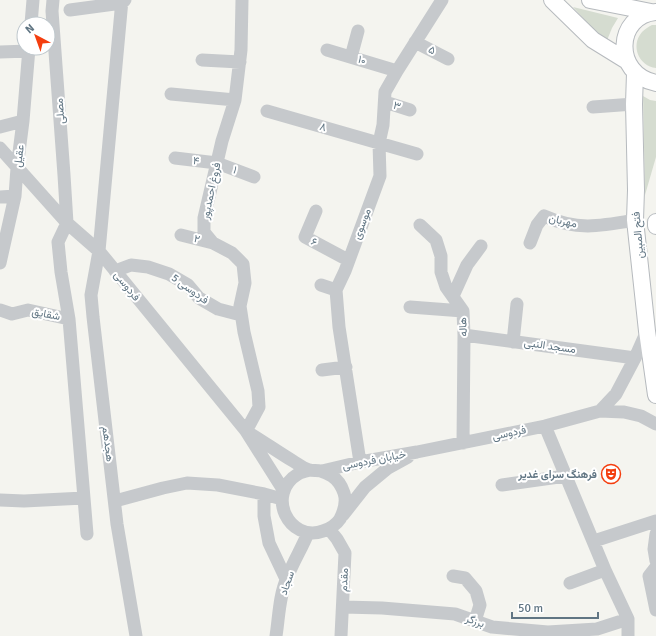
<svg xmlns="http://www.w3.org/2000/svg" width="656" height="636" viewBox="0 0 656 636" font-family="Signika,Vazirmatn,sans-serif">
	<style>
		.green { fill: #d5dcd0 }
		.lines { fill: none; stroke-linecap: round; stroke-linejoin: round }
		.major-casing { stroke: #b6babe; stroke-width: 18 }
		.minor { stroke: #c6c9cc; stroke-width: 13 }
		.major { stroke: #fff; stroke-width: 16 }
		.labels { text-anchor: middle; dominant-baseline: central; stroke-width: 4; stroke-linejoin: round; paint-order: stroke }
		.street-label { font-size: 11px; fill: #607583; stroke: #fff }
		.poi-label { font-size: 11px; font-weight: bold; fill: #607583; stroke: #fff; text-anchor: end }
	</style>
	<rect width="100%" height="100%" fill="#f4f4ef"/>
	<path class="green" d="M573 7 618 18 612 28 606 43Z
		M652 25H656V68C639 66 630 46 642 32 645 29 648 27 652 25Z
		M643 96 650 100 656 101V157L645 195Z"/>
	<g class="lines">
		<defs>
			<path id="major" d="M552 0 593 40 627 61
				M590 0 651 12
				M656 12C616 15 612 74 656 83
				M635 73 634 104 636 190 635 220 647 331 656 395
				M656 222V226"/>
		</defs>
		<use href="#major" class="major-casing"/>
		<path class="minor" d="M53 0 52 11 64 175 67 223 58 242 61 272 69 319 87 534
			M122 0 99 251 91 295 93 317 117 524 136 636
			M242 0 241 50 235 100 222 141 204 218V232L213 243 232 253 243 264 245 283 240 306 244 332 258 391 259 407 246 431
			M70 10 122 3 125 0
			M31 24 33 0
			M415 42 448 59
			M327 50 397 71
			M0 52 29 51
			M351 57 358 31
			M202 60 240 62
			M171 94 235 100
			M385 102 410 110
			M593 107 634 104
			M267 111 417 154
			M0 127 23 121
			M0 148 67 223 99 251 246 431 284 491
			M175 158 217 163 254 177
			M0 197 15 196
			M316 211 305 237 348 260
			M420 225 436 240 441 256V272L446 287 463 311 464 335 463 443
			M181 235 213 243
			M530 243 537 225 544 216C577 231 601 226 635 220
			M0 263 15 196 17 168 23 121 29 48
			M115 271 131 265 148 267 169 274 188 285 199 298 218 309 241 315
			M321 285 336 290
			M453 296 467 265 481 246
			M410 307 463 311
			M0 310 12 314 28 310 69 319
			M464 335 635 358
			M513 342 517 304
			M322 370 346 367
			M600 411 616 394 635 358 647 331
			M545 426 605 570 628 619V636
			M249 433C264 442 278 452 293 461 298 464 303 468 309 470 313 471 317 470 321 471 324 472 329 474 332 476 338 480 342 487 344 493 347 502 344 511 340 519 336 525 329 529 323 531 289 543 265 494 298 474 301 472 306 471 310 470
			M360 462 339 327 336 290 345 271 380 176 379 143 383 125 385 92 397 71 442 0
			M322 471 360 462 417 452 545 426 600 411 624 412 641 416 656 424
			M502 485 566 476
			M264 494V516L269 543 286 579
			M0 500 24 501 84 498
			M115 501 163 488 187 483 218 485 264 494 282 499
			M343 515 365 487 388 468 408 457
			M329 529 337 539 345 553 341 636
			M656 534 654 549 656 561
			M594 541 656 521
			M656 567 649 576 656 610
			M453 576 465 578 476 591 480 605 475 621
			M570 583 605 570
			M343 607 382 608 455 614 492 627 548 632 597 629 628 619
			M276 636C279 617 279 596 287 578 293 562 302 548 308 533"/>
		<use href="#major" class="major"/>
	</g>
	<defs>
		<symbol id="theatre-ring" viewBox="-11 -11 22 22"><circle r="9.5" fill="#fff" stroke="#f43e0f" stroke-width="1.5"/><path d="M-5-5.5Q0-4 5-5.5V0Q5 5 0 6Q-5 5-5 0ZM-3.3-2.5H-1v1.5H-3.3ZM1-2.5H3.3v1.5H1ZM-2.8 1Q0 5.5 2.8 1Z" fill="#f43e0f"/></symbol>
	</defs>
	<g fill-rule="evenodd">
		<use href="#theatre-ring" x="600" y="463" width="22" height="22"/>
	</g>
	<g class="labels">
		<g class="street-label">
			<text transform="translate(432 50) rotate(27)">۵</text>
			<text transform="translate(362 60) rotate(17)">۱۰</text>
			<text transform="translate(397 106) rotate(17)">۳</text>
			<text transform="translate(60 111) rotate(-94)">مصلی</text>
			<text transform="translate(323 127) rotate(16)">۸</text>
			<text transform="translate(19 156) rotate(-83)">عقیل</text>
			<text transform="translate(196 161) rotate(8)">۴</text>
			<text transform="translate(235 170) rotate(21)">۱</text>
			<text transform="translate(211 191) rotate(-78)">فروغ احمدپور</text>
			<text transform="translate(563 221) rotate(13)">مهربان</text>
			<text transform="translate(362 224) rotate(-69)">موسوی</text>
			<text transform="translate(638 235) rotate(-95)">فتح المبین</text>
			<text transform="translate(197 239) rotate(14)">۲</text>
			<text transform="translate(314 242) rotate(28)">۶</text>
			<text transform="translate(127 286) rotate(51)">فردوسی</text>
			<text transform="translate(190 289) rotate(36)">5 فردوسی</text>
			<text transform="translate(46 314) rotate(11)">شقایق</text>
			<text transform="translate(463 327) rotate(-93)">هاله</text>
			<text transform="translate(550 346) rotate(8)">مسجد النبی</text>
			<text transform="translate(509 433) rotate(-12)">فردوسی</text>
			<text transform="translate(108 444) rotate(83)">هجدهم</text>
			<text transform="translate(374 460) rotate(-11)">خیابان فردوسی</text>
			<text transform="translate(344 580) rotate(-88)">مقدم</text>
			<text transform="translate(287 583) rotate(-71)">سجاد</text>
			<text transform="translate(475 621) rotate(19)">برزگر</text>
		</g>
		<g class="poi-label">
			<text x="597" y="474">فرهنگ سرای غدیر</text>
		</g>
	</g>
	<g transform="translate(36 36) rotate(319)"><circle r="19" fill="#ffffff" stroke="#bfc8cd"/>
	<path d="M0-3L7 15L0 10L-7 15Z" fill="#f43e0f"/>
	<text y="-6" font-size="11" font-weight="bold" text-anchor="middle" fill="#607583">N</text>
	</g>
	<path d="M512 612v6h86v-6" fill="none" stroke="#607583" stroke-width="2"/>
	<text x="518" y="612" font-size="12" fill="#607583" stroke="#ffffff" stroke-width="3" paint-order="stroke">50 m</text>
</svg>
